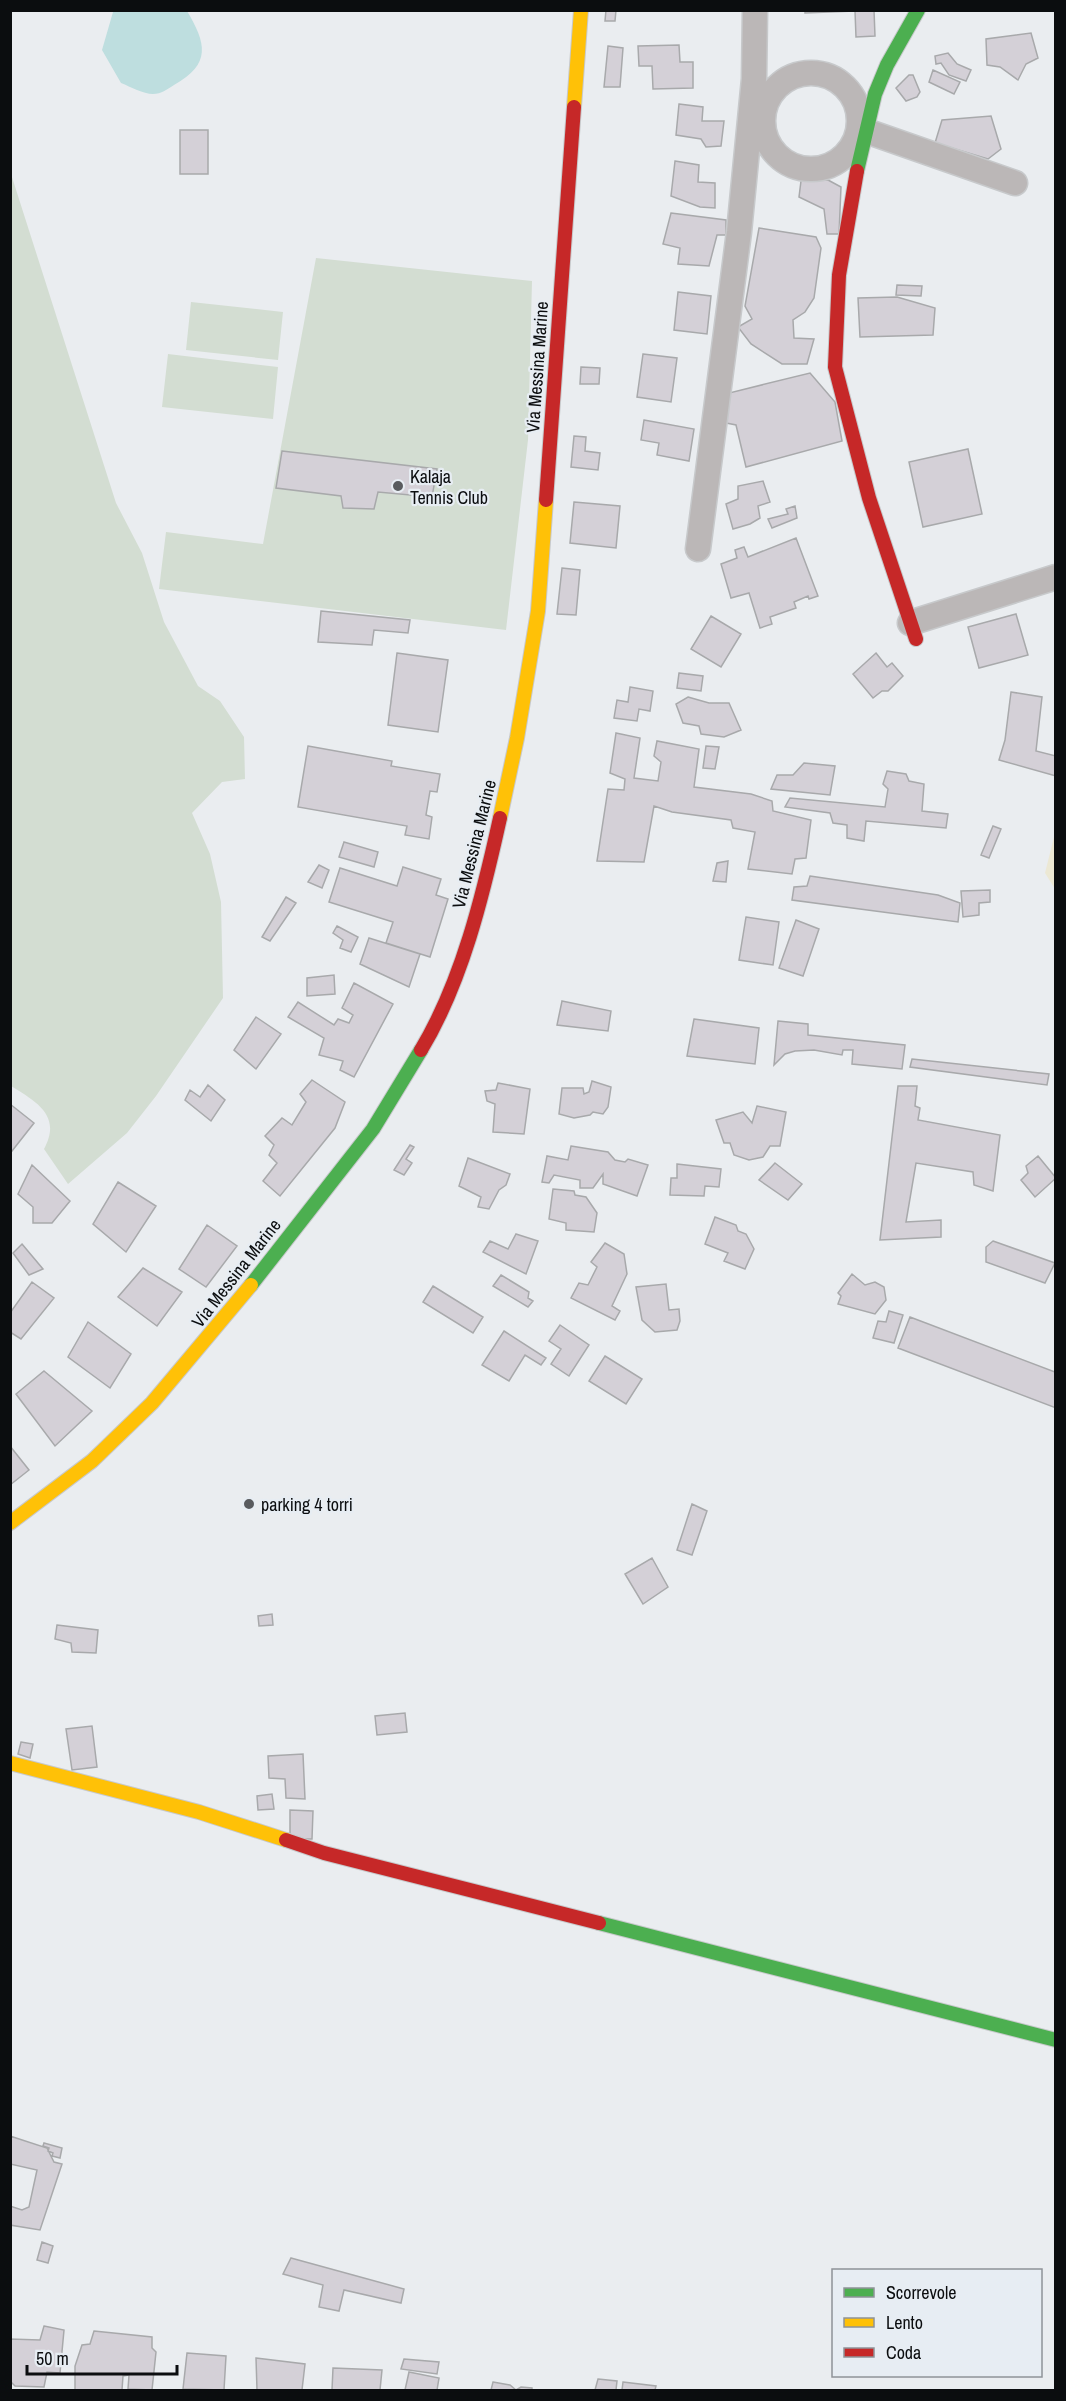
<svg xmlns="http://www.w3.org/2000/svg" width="1066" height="2401" viewBox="0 0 1066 2401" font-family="'Archivo Narrow',sans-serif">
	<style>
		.green { fill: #d3ddd2 }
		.sand { fill: #ece8d4 }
		.water { fill: #bededf }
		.building { fill: #d4d0d7; stroke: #a8a9ab; stroke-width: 1.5 }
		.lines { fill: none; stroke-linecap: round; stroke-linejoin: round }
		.street-casing { stroke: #c7c9cb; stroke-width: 27 }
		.fast-casing { stroke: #c7c9cb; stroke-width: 16 }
		.slow-casing { stroke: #c7c9cb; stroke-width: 16 }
		.jam-casing { stroke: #c7c9cb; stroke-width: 16 }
		.street { stroke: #bbb7b7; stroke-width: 24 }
		.fast { stroke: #4caf50; stroke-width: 14 }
		.slow { stroke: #ffc107; stroke-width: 14 }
		.jam { stroke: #c62828; stroke-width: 14 }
		.poi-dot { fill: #595b5e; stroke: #e7edf3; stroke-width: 2 }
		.labels { text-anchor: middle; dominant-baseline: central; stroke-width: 4.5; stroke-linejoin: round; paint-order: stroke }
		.street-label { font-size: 18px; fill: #0b0d0f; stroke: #e7edf3 }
		.poi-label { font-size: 18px; fill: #0b0d0f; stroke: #e7edf3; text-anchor: start }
	</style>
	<rect width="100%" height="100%" fill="#eaedf0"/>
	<path class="green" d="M11 174 116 503 142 553 164 622 198 686 220 701 244 737 245 779 222 782 192 813 210 854 221 902 223 998 156 1096 127 1133 68 1184 44 1149C62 1116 37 1102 11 1086Z
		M316 258 532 281 528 440 506 630 159 589 166 532 263 544Z
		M191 302 283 312 278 360 186 350Z
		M168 354 278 367 273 419 162 407Z"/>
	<path class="sand" d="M1055 833V889L1045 873Z"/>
	<path class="water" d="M116 10 187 11C206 43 212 64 174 85 168 89 161 94 153 94 143 94 131 87 121 83L102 50 113 12Z"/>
	<path class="building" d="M606 10H616L615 21H605Z
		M805 10H874L875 36 856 37 855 11 805 13Z
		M1031 33 1038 58 1026 64 1018 80 1000 67 987 65 986 39Z
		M679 45 680 62H693V88L653 89 652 66H639L638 46Z
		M608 46 623 48 620 87H604Z
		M948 53 957 64 971 70 966 81 949 75 941 63 936 64 935 56Z
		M933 70 960 82 954 94 929 82Z
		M909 75H913L920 92 917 97 906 101 896 88Z
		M679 104 703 107 702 121H724L721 146 706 147 701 139 676 135Z
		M991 116 1001 149 988 159 935 143 942 120Z
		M180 130H208V174H180Z
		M675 161 699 165 698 182 715 183V208L700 207 671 196Z
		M828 180 841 187 839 234H827L824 209 799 197 801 181Z
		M671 213 726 220V235H717L709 266 678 264 680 248 663 244Z
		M759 228 816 237 821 248 814 298 805 312 793 320 794 338 814 339 807 364H782L751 344 738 327 752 319 745 306Z
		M897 285 922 286 921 296 896 295Z
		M678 292 711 296 707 334 674 330Z
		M897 297 935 308 933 335 860 337 858 298Z
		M643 354 677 358 671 402 637 397Z
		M581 367 600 368 599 384H580Z
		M810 373 835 402 842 441 746 467 736 425 721 422 729 393Z
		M644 420 694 429 689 461 657 455 659 443 641 440Z
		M574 436 586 437 585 451 600 453 598 470 571 467Z
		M968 449 982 514 923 527 909 462Z
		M282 451 437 469 432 497 378 492 374 509 343 508 341 496 276 488Z
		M763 481 770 502 758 506 760 518 750 524 733 529 726 504 738 499V486Z
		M574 502 620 506 616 548 570 543Z
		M795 506 797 518 772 528 768 519 788 514 786 509Z
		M796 538 818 596 809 599 808 596 794 602 796 608 770 617 772 624 760 628 749 593 731 598 721 564 737 558 735 550 744 547 748 557Z
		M562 568 580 570 576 615 557 614Z
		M321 611 410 620 408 633 374 630 372 645 318 642Z
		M1016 614 1028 655 979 668 968 627Z
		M711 616 741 634 721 667 691 649Z
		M397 653 448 660 438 732 388 725Z
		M876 653 887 667 892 663 903 676 888 691H882L873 698 853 674Z
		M679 673 703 676 701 691 677 688Z
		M630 687 653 691 650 711 639 709 637 721 614 718 617 700 628 702Z
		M1011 692 1042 697 1036 751 1056 756V776L999 760 1005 740Z
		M688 697 709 703H729L741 730 724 737 701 734 699 726 683 723 676 704Z
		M616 733 640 738 634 778 658 781 661 762 654 756 657 741 699 749 694 787 751 794 772 801 773 811 811 820 806 858 795 859 792 874 748 869 755 832 733 828 731 820 672 812 654 806 644 862 597 861 608 789 624 790 625 779 610 773Z
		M308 746 392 761 391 766 440 774 437 792 430 791 426 815 432 817 429 839 405 835 407 826 298 807Z
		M706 746 719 747 715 769 703 768Z
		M804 763 835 766 830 795 771 789 777 775H793Z
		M887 771 906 774 909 781 924 784 922 811 948 814 946 828 866 821 864 841 847 838V825L833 823 830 813 785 807 790 798 885 807 888 789 883 784Z
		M993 826 1001 829 989 858 981 855Z
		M344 842 378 852 374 867 339 857Z
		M728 861 726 882 713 881 717 863Z
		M319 865 329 870 322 888 308 882Z
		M403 867 441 879 436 895 448 899 430 957 386 943 393 922 329 902 340 868 397 886Z
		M810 876 938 895 960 903 958 922 792 900 794 887 807 886Z
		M990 890V902L979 903V915L963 917 961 891Z
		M286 897 296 903 270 941 262 937Z
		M746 917 779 922 773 965 739 960Z
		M796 920 819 929 803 976 779 968Z
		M337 926 358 937 351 952 340 948 343 940 333 933Z
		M369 938 420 954 409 987 360 964Z
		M334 975 335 994 307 996V978Z
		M354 983 393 1004 354 1077 340 1070 343 1061 319 1055 324 1038 288 1017 298 1002 334 1025 338 1019 349 1023 353 1015 342 1008Z
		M562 1001 611 1011 608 1031 557 1025Z
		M256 1017 281 1034 256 1069 234 1050Z
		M694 1019 759 1028 755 1064 687 1056Z
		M778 1021 808 1024V1035L905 1045 902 1069 852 1064 853 1050H843L842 1055 814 1050 795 1051 785 1054 774 1065Z
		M912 1059 1049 1074 1047 1085 910 1067Z
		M312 1080 345 1102 335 1128 280 1196 263 1181 277 1163 269 1155 274 1145 265 1136 282 1118 292 1125 306 1102 300 1094Z
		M592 1081 611 1087 608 1107 603 1114 593 1112 590 1115 574 1118 559 1114 562 1088H583L584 1094 589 1092Z
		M498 1083 530 1089 524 1134 493 1132 495 1104 487 1101 485 1091 496 1090Z
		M208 1085 225 1100 211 1121 185 1100 190 1090 200 1097Z
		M898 1086H917L915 1106 920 1108 918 1120 1000 1135 993 1191 974 1185 973 1172 916 1163 906 1222 941 1220V1237L880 1240Z
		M10 1104 34 1123 12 1151 10 1150Z
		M757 1106 786 1112 780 1146H770L763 1157 749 1160 734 1155 730 1143H724L716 1120 743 1112 752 1123Z
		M410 1145 414 1147 406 1159 412 1163 404 1175 394 1170Z
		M571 1146 608 1152 615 1160 625 1162 628 1159 648 1165 637 1196 603 1184V1174L593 1188H580V1180L554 1175 549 1183 542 1182 547 1156 568 1160Z
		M1038 1156 1056 1178 1035 1197 1021 1180 1028 1173 1026 1166Z
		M468 1158 510 1174 506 1185 499 1190 489 1209 478 1207 481 1197 459 1186Z
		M775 1163 802 1184 788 1200 759 1180Z
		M677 1164 721 1169 719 1187 705 1186 704 1196 670 1195 671 1178H677Z
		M32 1165 70 1201 52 1223H33V1207L18 1194Z
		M118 1182 156 1206 126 1252 93 1224Z
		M553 1189 574 1191 575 1195 586 1197 597 1213 594 1232 566 1230V1223L549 1219Z
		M715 1217 736 1225 738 1231 746 1234 754 1249 745 1269 724 1261 728 1253 705 1244Z
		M207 1225 237 1246 206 1287 179 1269Z
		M516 1234 538 1241 526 1274 483 1252 490 1241 508 1249Z
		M993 1241 1055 1263 1045 1283 986 1262V1247Z
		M605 1243 624 1254 627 1274 612 1306 620 1311 615 1320 571 1298 579 1283 588 1285 597 1267 591 1262Z
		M22 1244 43 1269 29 1275 13 1253Z
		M143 1268 182 1292 157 1326 118 1297Z
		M852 1274 865 1285 875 1282 884 1287 886 1300 875 1314 838 1304 841 1296 838 1293Z
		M501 1275 529 1292 528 1298 533 1301 528 1307 493 1286Z
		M32 1282 54 1298 21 1339 10 1332V1313Z
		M666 1284 669 1310 679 1309 680 1321 677 1330 655 1332 642 1320 636 1287Z
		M433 1286 483 1317 473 1333 423 1302Z
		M889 1311 903 1315 894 1343 873 1338 878 1321 886 1322Z
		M910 1317 1055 1372 1056 1408 898 1348Z
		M88 1322 131 1354 110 1388 68 1357Z
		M560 1325 589 1345 569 1376 551 1364 561 1349 549 1341Z
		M504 1331 546 1358 541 1365 525 1355 509 1381 482 1365Z
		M605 1356 642 1379 626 1404 589 1381Z
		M44 1371 92 1411 55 1446 16 1394Z
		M10 1446 29 1470 10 1485Z
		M692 1504 707 1511 692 1555 677 1550Z
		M652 1558 668 1587 643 1604 625 1574Z
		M272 1614 273 1625 259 1626 258 1616Z
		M57 1625 98 1630 96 1653 72 1652 71 1643 55 1639Z
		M405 1713 407 1732 377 1735 375 1716Z
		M92 1726 97 1767 72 1770 66 1729Z
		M21 1742 33 1744 30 1758 18 1754Z
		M303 1754 305 1799 286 1798 285 1779 269 1778 268 1756Z
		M272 1794 274 1809 258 1810 257 1796Z
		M290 1810 313 1811 312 1839H290Z
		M10 2136 47 2148 54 2162 62 2164 40 2230 10 2225V2206L22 2210 29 2207 37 2170 10 2164Z
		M44 2143 62 2148 60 2158 52 2156 53 2153 48 2151 49 2148 43 2146Z
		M42 2242 53 2246 48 2263 37 2260Z
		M291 2258 404 2289 401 2303 344 2290 339 2311 319 2307 323 2285 283 2274Z
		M44 2326 64 2330 60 2373 47 2372 44 2387 15 2386 10 2381V2339L40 2340Z
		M94 2331 152 2337V2348L156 2352 152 2390 128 2389 129 2375 123 2376 122 2390H75V2366L82 2345 90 2344Z
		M187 2353 226 2356 224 2390 183 2389Z
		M256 2358 305 2364 302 2390H257Z
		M404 2359 439 2362 437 2374 401 2369Z
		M333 2368 382 2370 380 2390H332Z
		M409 2372 439 2378 437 2390H405Z
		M598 2379 617 2381 616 2390H595Z
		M493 2382 510 2385 516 2390 521 2387 532 2388V2390H491Z
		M623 2382 656 2386 655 2390H622Z"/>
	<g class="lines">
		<defs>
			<path id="street" d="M763 121a48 48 0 1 1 96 0a48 48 0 1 1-96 0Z
				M866 131 1015 183
				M698 549 739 232 754 79 755 10
				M910 623 1056 577"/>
			<path id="fast" d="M857 171 875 94 887 65 918 10
				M251 1285 373 1129 421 1050
				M599 1923 1056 2040"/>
			<path id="slow" d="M574 107 581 10
				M500 818 517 738 538 611 546 500
				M10 1523 92 1461 152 1403 251 1285
				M10 1763 199 1812 286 1840"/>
			<path id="jam" d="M857 171 839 275 835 367 869 498 916 639
				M546 500 574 107
				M421 1050C462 982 483 895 500 818
				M286 1840 324 1853 599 1923"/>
		</defs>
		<use href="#street" class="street-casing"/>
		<use href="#fast" class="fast-casing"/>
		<use href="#slow" class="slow-casing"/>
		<use href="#jam" class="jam-casing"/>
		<use href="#street" class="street"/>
		<use href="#fast" class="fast"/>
		<use href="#slow" class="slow"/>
		<use href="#jam" class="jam"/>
	</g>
	<g class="poi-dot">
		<circle cx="398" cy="486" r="6"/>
		<circle cx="249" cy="1504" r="6"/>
	</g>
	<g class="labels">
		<g class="street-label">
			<text transform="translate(537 367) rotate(-86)">Via Messina Marine</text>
			<text transform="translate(474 844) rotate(-76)">Via Messina Marine</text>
			<text transform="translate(236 1273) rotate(-52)">Via Messina Marine</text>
		</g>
		<g class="poi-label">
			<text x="410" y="476">Kalaja<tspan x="410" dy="21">Tennis Club</tspan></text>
			<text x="261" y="1504">parking 4 torri</text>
		</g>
	</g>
	<rect width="1066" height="2401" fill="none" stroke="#0b0d0f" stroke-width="24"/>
	<rect x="832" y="2269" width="210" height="108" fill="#e7edf3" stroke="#8f9398" stroke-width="1.5"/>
	<rect x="844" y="2288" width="30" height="9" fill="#4caf50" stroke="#8f9398" stroke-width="1.5"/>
	<text x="886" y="2299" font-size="18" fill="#0b0d0f">Scorrevole</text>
	<rect x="844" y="2318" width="30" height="9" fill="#ffc107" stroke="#8f9398" stroke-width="1.5"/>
	<text x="886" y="2329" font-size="18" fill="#0b0d0f">Lento</text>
	<rect x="844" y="2348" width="30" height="9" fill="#c62828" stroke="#8f9398" stroke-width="1.5"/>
	<text x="886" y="2359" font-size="18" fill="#0b0d0f">Coda</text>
	<path d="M27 2365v9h150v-9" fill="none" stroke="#0b0d0f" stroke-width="3"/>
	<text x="36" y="2365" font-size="18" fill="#0b0d0f" stroke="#e7edf3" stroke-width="4.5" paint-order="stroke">50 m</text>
</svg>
